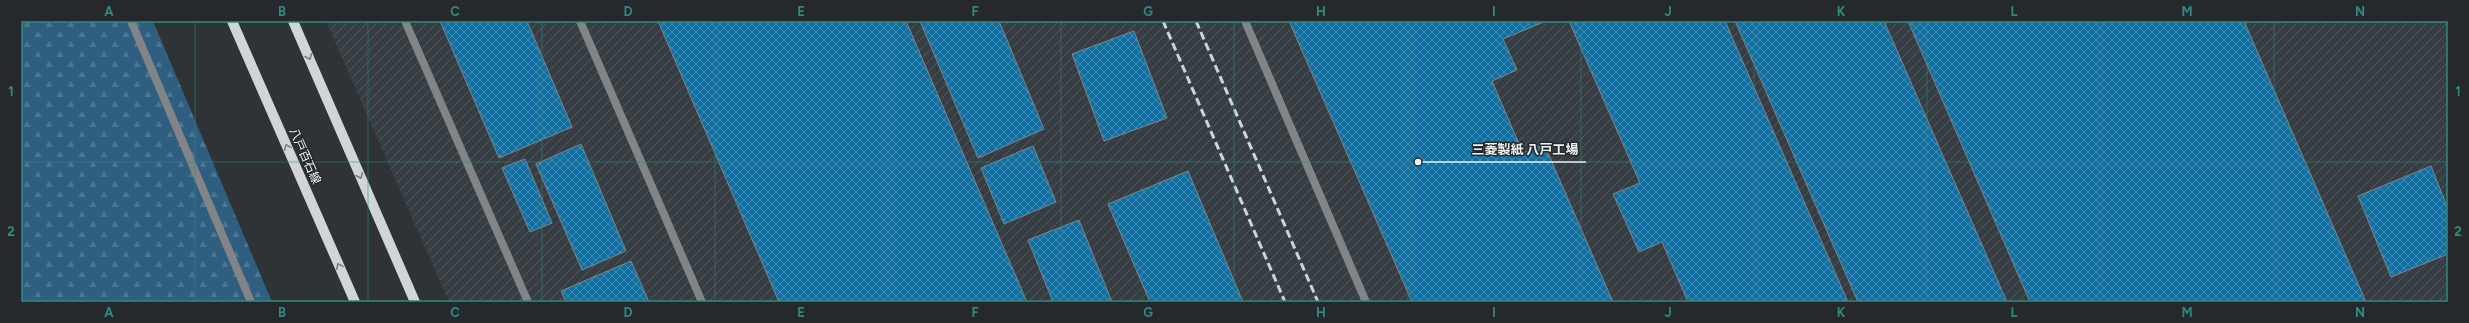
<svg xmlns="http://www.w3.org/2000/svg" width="2469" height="323" viewBox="0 0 2469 323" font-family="Figtree,'Noto Sans JP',sans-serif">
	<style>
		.industrial { fill: url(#industrial-furrows) }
		.forest { fill: url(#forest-firs) }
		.building { fill: url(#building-cross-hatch); stroke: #818587 }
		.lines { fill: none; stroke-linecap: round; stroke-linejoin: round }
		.service { stroke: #828485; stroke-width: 8 }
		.minor { stroke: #828485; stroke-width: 8 }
		.primary { stroke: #d1d5d7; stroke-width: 10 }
		.rail { stroke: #d1d3d4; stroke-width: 3; stroke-dasharray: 8 4; stroke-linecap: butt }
		.oneway { stroke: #7c7f81 }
		.grid { fill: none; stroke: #318882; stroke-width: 1; stroke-opacity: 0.55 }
		.labels { text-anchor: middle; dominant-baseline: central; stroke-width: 3; stroke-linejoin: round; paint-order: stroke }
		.street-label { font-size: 12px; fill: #eff1f2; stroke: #26292b }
		.leader { fill: none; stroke: #eff1f2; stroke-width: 1.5 }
		.callout-dot { fill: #eff1f2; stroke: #26292b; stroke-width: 1.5 }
		.callout-label { font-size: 13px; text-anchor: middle; font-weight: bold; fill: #eff1f2; stroke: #26292b; stroke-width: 3; stroke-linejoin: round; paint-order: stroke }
		.neatline { fill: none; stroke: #318882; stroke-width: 1.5 }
		.grid-label { font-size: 13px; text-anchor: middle; font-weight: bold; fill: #318882 }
	</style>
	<defs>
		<pattern id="industrial-furrows" width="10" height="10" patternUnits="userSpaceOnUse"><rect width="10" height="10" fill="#363e44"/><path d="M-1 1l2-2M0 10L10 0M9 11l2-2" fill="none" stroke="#535a5f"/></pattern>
		<pattern id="forest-firs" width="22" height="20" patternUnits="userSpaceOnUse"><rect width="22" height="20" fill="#2e5f80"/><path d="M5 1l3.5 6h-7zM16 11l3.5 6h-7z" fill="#4d7692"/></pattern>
		<pattern id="building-cross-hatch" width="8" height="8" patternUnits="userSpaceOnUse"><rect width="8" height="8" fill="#126fa2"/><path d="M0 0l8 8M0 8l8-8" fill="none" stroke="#408bb4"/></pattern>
	</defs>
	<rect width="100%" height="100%" fill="#303335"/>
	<path class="industrial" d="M326 21H2448V302H449Z"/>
	<path class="forest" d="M21 21H153L272 302H21Z"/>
	<path class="building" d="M440 21H527L572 127 499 158Z
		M658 21H906L1027 302H779Z
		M920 21H999L1044 129 978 158Z
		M1289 21H1546L1503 39 1517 70 1492 81 1523 153 1544 144 1613 302H1412Z
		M1569 21H1725L1848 302H1688L1662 242 1639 252 1613 194 1640 183Z
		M1735 21H1884L2007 302H1858Z
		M1908 21H2244L2366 302H2030Z
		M1134 31 1167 118 1104 141 1072 54Z
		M581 144 626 251 582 270 536 164Z
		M1033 146 1056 202 1004 224 981 168Z
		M525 159 552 223 530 232 502 168Z
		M2431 166 2448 209V254L2391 277 2358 196Z
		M1188 171 1243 302H1150L1108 204Z
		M1079 220 1112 302H1053L1028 240Z
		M631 261 649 302H566L561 291Z"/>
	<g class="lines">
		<path class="service" d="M131 21 251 302
			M405 21 528 302"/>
		<path class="minor" d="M580 21 702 302
			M1245 21 1366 302"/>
		<path class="primary" d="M232 21 355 302
			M293 21 415 302"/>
		<path class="rail" d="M1163 21 1285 302
			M1196 21 1318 302"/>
	</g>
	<defs><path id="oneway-chevron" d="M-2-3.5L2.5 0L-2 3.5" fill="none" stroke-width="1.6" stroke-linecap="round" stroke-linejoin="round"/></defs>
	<g class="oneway">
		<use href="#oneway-chevron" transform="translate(309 57) rotate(67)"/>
		<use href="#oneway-chevron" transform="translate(287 147) rotate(-114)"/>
		<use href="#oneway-chevron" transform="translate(360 176) rotate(67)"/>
		<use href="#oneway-chevron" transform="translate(339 266) rotate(-114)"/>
	</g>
	<path class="grid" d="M195 21V302M368 21V302M542 21V302M715 21V302M888 21V302M1061 21V302M1234 21V302M1408 21V302M1581 21V302M1754 21V302M1927 21V302M2101 21V302M2274 21V302M21 162H2448"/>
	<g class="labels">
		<g class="street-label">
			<text transform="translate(305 156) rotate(66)">八戸百石線</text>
		</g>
	</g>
	<path class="leader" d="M1418 162L1463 162H1586"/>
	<circle class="callout-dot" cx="1418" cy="162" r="4"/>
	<g class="callout-label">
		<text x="1525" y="154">三菱製紙 八戸工場</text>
	</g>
	<rect width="2469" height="323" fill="none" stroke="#26292b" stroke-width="44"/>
	<rect x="22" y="22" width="2425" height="279" class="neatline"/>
	<g class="grid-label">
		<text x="109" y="16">A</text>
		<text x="282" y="16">B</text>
		<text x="455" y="16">C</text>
		<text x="628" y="16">D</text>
		<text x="801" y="16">E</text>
		<text x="975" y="16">F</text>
		<text x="1148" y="16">G</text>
		<text x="1321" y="16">H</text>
		<text x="1494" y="16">I</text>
		<text x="1668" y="16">J</text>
		<text x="1841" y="16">K</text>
		<text x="2014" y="16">L</text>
		<text x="2187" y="16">M</text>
		<text x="2360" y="16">N</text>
		<text x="11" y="96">1</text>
		<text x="2458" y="96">1</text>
		<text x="11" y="236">2</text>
		<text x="2458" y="236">2</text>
		<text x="109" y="317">A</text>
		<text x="282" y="317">B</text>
		<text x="455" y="317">C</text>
		<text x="628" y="317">D</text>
		<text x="801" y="317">E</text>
		<text x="975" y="317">F</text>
		<text x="1148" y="317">G</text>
		<text x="1321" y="317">H</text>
		<text x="1494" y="317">I</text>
		<text x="1668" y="317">J</text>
		<text x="1841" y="317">K</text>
		<text x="2014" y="317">L</text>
		<text x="2187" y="317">M</text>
		<text x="2360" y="317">N</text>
	</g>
</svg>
